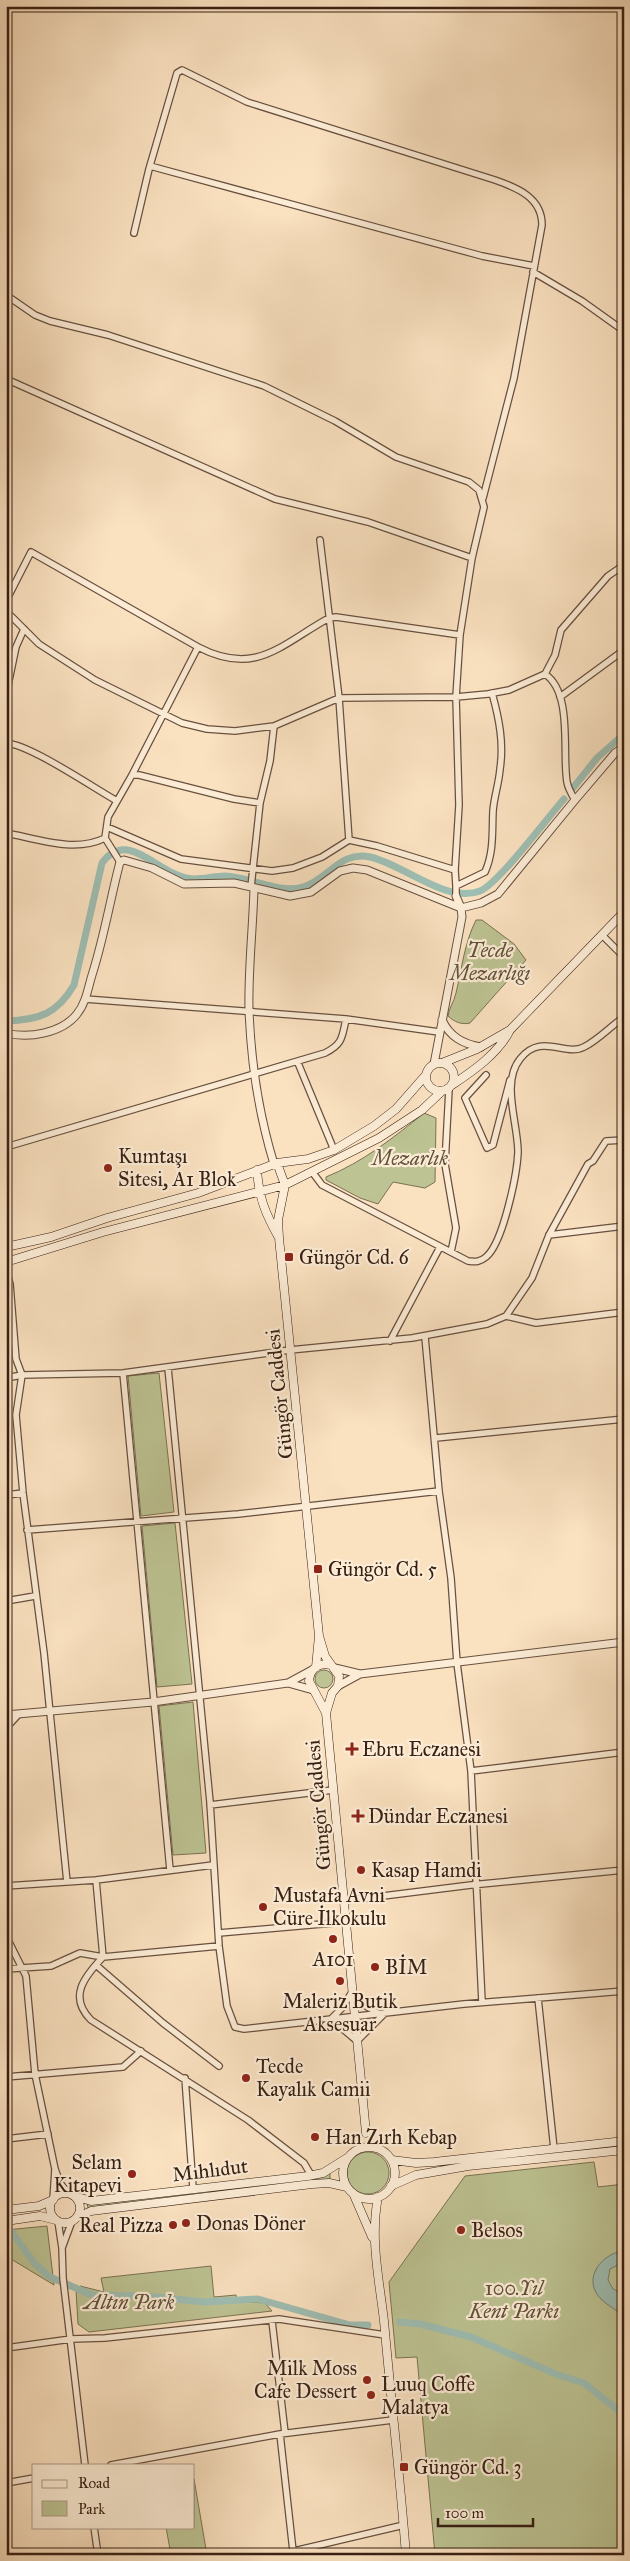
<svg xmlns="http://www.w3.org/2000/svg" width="630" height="2561" viewBox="0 0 630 2561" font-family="'IM FELL Great Primer',serif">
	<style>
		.green { fill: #bdc393; stroke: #7a7254 }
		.water { fill: #9ebeb3; stroke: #757f73 }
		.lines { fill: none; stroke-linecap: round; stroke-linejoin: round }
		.canal { stroke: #9ebeb3; stroke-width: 7 }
		.minor-casing { stroke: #68503f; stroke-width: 8 }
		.tertiary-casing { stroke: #68503f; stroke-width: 9 }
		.secondary-casing { stroke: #382014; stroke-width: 9 }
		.minor { stroke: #fcecd6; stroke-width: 5.5 }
		.tertiary { stroke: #fcecd6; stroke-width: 7 }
		.secondary { stroke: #fcecd6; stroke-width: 8 }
		.poi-dot { fill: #8f2418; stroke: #fcecd6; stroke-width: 2 }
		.labels { text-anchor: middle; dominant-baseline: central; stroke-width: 4.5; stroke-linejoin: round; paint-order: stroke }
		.park-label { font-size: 20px; font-style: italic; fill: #60513a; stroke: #fcecd6 }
		.poi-label { font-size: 20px; fill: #382014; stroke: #fcecd6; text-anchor: start }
		.street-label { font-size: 20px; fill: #382014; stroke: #fcecd6 }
	</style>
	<rect width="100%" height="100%" fill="#fae1c0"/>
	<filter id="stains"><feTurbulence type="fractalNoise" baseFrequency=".004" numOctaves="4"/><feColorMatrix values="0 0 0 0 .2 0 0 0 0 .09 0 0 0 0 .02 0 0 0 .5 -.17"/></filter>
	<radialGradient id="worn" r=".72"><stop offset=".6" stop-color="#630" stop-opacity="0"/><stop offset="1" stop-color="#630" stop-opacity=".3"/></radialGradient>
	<path class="green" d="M476 920H482L514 944 526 960 470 1023C462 1025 454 1022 448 1016 449 1008 454 1002 456 993 462 968 464 944 476 920Z
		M424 1113 436 1118 435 1182 425 1188 393 1182 378 1204 360 1198 326 1180V1177C363 1162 393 1138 424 1113Z
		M159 1373 174 1512 141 1516 128 1376Z
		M175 1523 192 1684 157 1687 142 1526Z
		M315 1679a9 9 0 1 1 18 0a9 9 0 1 1-18 0Z
		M193 1702 206 1853 173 1855 159 1706Z
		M347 2173a21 21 0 1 1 42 0a21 21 0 1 1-42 0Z
		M594 2162 598 2187 624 2184V2555H435L417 2357 396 2358 389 2282 465 2176Z
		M330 2172V2180L88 2208 87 2203Z
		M47 2226 54 2285 6 2256V2230Z
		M211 2266 214 2297 236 2295 237 2301 265 2303 272 2311 89 2332 78 2324 76 2290 80 2286 104 2292 101 2278Z
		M194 2479 207 2555H171L166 2527H194Z"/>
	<path class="water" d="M618 2252 624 2253V2262L610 2269 608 2280 613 2289 624 2294V2316C616 2310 607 2305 601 2299 583 2281 598 2258 618 2252Z"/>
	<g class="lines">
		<path class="canal" d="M573 788 597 758 624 734
			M6 1021C39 1020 57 1014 74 985L102 863C129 826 158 878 195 879 205 879 215 876 225 876 250 877 278 894 303 887 328 880 340 850 370 857 403 864 446 904 480 891 498 884 548 817 564 799
			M11 2231 35 2264 50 2277 92 2295 144 2296 204 2302 258 2299 350 2325H368
			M400 2322 420 2324 471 2337 558 2375 584 2383 624 2415"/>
		<defs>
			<path id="minor" d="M150 166 482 256 534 266
				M134 233 149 169 177 73 182 70 247 102 495 180C518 188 542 198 542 225L514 378 483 498
				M533 272 582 301 624 331
				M6 295 35 315 50 321 108 335 264 386 335 421 396 457 469 482 479 490 484 507 472 558 460 635
				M6 379 275 499 368 522 472 558
				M6 601 31 552 198 647C256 677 280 645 329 618L336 617 460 635 456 697 459 805 455 870 456 886
				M6 611 39 644 95 680 182 723 207 729 235 731 274 726 339 698 456 697 488 694 509 690 545 674C573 693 562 752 567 782 568 788 572 795 575 800
				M545 674 555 655 561 630 608 576 624 565
				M6 695 16 647 24 629
				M560 697 624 650
				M6 743C31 745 92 787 117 801
				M132 775 198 647
				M107 827 181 859 272 871 293 868 322 857 349 840 339 698 320 540
				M6 833C38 839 75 853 105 838
				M349 840 377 846 455 870
				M120 862 105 838 108 817 132 775H139L234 799 260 803
				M251 887 260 803 270 761 274 726
				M456 896V886L485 872C494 852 492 832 493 811 494 797 499 783 500 769 504 743 499 718 492 693
				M602 935 624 957
				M85 999 346 1019 439 1032
				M298 1063 334 1150
				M486 1075 465 1098 487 1148 493 1145 510 1080
				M449 1089 445 1164 456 1228 451 1252
				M6 1147 325 1053C343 1044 342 1037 346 1019
				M313 1173 322 1185 468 1261C476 1262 480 1262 486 1257 503 1243 517 1175 518 1152 518 1123 501 1083 520 1059 541 1032 565 1057 584 1047 598 1040 611 1026 624 1017
				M549 1235 624 1226
				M6 1270 10 1284 16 1359 22 1375 16 1415 23 1493 44 1653 67 1882
				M506 1316 536 1323 624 1312
				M425 1337 439 1491 451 1578 457 1663 471 1771 482 2002
				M390 1341 440 1247
				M168 1368 210 1802 219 1946 227 2006 235 2027 244 2029 464 2004 624 1991
				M123 1373 170 1870
				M6 1378 22 1375 123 1373 290 1350 412 1338 487 1324 506 1316 532 1278 549 1235 588 1164 593 1161 606 1141 624 1140
				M436 1438 624 1419
				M6 1495 23 1493
				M27 1530 238 1514 439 1491
				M6 1601 35 1596
				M6 1728 19 1714
				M471 1771 624 1752
				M210 1805 333 1790
				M96 1880 103 1957C84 1977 68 1997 91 2020L248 2120 304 2163 311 2175
				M6 1886 96 1880 213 1865
				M343 1901 471 1885 624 1870
				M219 1933 345 1922
				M6 1936 26 1976 35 2074 55 2169
				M96 1965 163 2023 219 2066
				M6 1969 51 1966 80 1953 103 1957 219 1946
				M352 1992 342 2008 331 2019 357 2041 385 2013
				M352 1997 379 2014
				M538 1998 554 2149
				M6 2077 123 2067 141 2051
				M185 2078 193 2188
				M6 2139 48 2134
				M53 2200 55 2169 60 2183 69 2194
				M58 2221 62 2248 72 2221
				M62 2248 63 2278 85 2465
				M272 2321 285 2433
				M6 2348 71 2339 105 2338 279 2319 385 2335
				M280 2434 293 2551
				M111 2465 280 2434 393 2420
				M6 2483 34 2478
				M94 2527 98 2555
				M277 2555 404 2525"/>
			<path id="tertiary" d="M254 888C253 928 248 970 249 1010 251 1062 259 1115 274 1164
				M442 1020C450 1037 463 1044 481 1047
				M6 1033C29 1039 62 1033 77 1014 86 1003 88 988 92 975 104 938 110 900 120 862L124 860 152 868 184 884 234 883 290 896 311 892 340 871 353 868 367 870 461 908 456 896
				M434 1064 462 917 461 908 481 903 498 894 575 800 615 753 624 747
				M335 1668 360 1674 338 1686
				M312 1670 288 1683 313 1690
				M360 1674 624 1642
				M6 1715 153 1702 288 1683"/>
			<path id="secondary" d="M510 1030 624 912
				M426 1077a14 14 0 1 1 28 0a14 14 0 1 1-28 0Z
				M442 1063 477 1049 510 1030C499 1053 473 1071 452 1085
				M257 1170C259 1198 265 1213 279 1238L278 1220 285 1185 277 1163
				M279 1238 319 1636 316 1667
				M6 1247 51 1237 107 1218 198 1193 277 1163 308 1159 334 1150 374 1126 396 1109 425 1076
				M6 1262 103 1232 285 1185 379 1138 422 1110 441 1092
				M319 1636 325 1656 339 1676 338 1686 332 1693 326 1713 366 2133
				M326 1713 309 1681C310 1668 319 1662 331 1665
				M343 2173a26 26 0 1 1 52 0a26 26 0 1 1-52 0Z
				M392 2160 416 2163 434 2162 624 2141
				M391 2186 416 2175 468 2166 624 2150
				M353 2193 372 2237
				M50 2208a15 15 0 1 1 30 0a15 15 0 1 1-30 0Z
				M74 2196 91 2201 308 2176 323 2173 347 2158
				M378 2197C370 2239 379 2278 384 2321 391 2399 400 2477 406 2555
				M6 2210 39 2206 53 2200
				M76 2218 91 2211 312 2184 329 2183 347 2187
				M6 2221 40 2216 56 2220"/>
		</defs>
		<use href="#minor" class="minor-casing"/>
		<use href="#tertiary" class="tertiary-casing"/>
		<use href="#secondary" class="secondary-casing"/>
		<use href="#minor" class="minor"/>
		<use href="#tertiary" class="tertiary"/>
		<use href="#secondary" class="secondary"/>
	</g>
	<g class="poi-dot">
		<circle cx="108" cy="1168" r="5"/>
		<rect x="284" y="1252" width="10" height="10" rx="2.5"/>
		<rect x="313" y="1564" width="10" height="10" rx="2.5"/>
		<path d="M349.5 1741.5h5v5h5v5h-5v5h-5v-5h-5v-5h5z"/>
		<path d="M355.5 1808.5h5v5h5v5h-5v5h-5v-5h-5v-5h5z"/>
		<circle cx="361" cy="1870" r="5"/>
		<circle cx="263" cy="1907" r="5"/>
		<circle cx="333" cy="1939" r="5"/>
		<circle cx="375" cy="1967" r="5"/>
		<circle cx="340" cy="1981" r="5"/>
		<circle cx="246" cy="2078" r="5"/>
		<circle cx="315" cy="2137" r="5"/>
		<circle cx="132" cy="2174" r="5"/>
		<circle cx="186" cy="2223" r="5"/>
		<circle cx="173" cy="2225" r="5"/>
		<circle cx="461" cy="2230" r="5"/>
		<circle cx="367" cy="2380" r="5"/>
		<circle cx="371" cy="2395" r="5"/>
		<rect x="399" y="2462" width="10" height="10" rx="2.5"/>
	</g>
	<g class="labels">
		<g class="park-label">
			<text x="490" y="950">Tecde<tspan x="490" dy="23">Mezarlığı</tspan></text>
			<text x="410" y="1158">Mezarlık</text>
			<text x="514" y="2288">100.Yıl<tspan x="514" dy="23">Kent Parkı</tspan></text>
			<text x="129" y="2302">Altın Park</text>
		</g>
		<g class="poi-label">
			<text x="118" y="1156">Kumtaşı<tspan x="118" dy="23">Sitesi, A1 Blok</tspan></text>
			<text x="299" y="1257">Güngör Cd. 6</text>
			<text x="328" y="1569">Güngör Cd. 5</text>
			<text x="362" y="1749">Ebru Eczanesi</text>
			<text x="368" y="1816">Dündar Eczanesi</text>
			<text x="371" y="1870">Kasap Hamdi</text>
			<text x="273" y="1895">Mustafa Avni<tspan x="273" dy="23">Cüre İlkokulu</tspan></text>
			<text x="333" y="1959" text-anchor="middle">A101</text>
			<text x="385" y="1967">BİM</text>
			<text x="340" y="2001" text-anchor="middle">Maleriz Butik<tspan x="340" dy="23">Aksesuar</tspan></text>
			<text x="256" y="2066">Tecde<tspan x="256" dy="23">Kayalık Camii</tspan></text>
			<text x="325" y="2137">Han Zırh Kebap</text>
			<text x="122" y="2162" text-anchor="end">Selam<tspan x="122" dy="23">Kitapevi</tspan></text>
			<text x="196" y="2223">Donas Döner</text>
			<text x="163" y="2225" text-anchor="end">Real Pizza</text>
			<text x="471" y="2230">Belsos</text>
			<text x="357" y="2368" text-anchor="end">Milk Moss<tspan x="357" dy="23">Cafe Dessert</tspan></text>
			<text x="381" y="2384">Luuq Coffe<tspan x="381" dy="23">Malatya</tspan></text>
			<text x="414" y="2467">Güngör Cd. 3</text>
		</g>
		<g class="street-label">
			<text transform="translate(279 1394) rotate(-96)">Güngör Caddesi</text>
			<text transform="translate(318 1805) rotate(-95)">Güngör Caddesi</text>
			<text transform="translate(210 2170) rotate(-7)">Mıhlıdut</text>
		</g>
	</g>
	<rect width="630" height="2561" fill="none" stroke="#fae1c0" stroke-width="25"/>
	<rect x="8" y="8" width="615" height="2546" fill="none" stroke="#382014" stroke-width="2.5"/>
	<rect x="12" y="12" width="605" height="2536" fill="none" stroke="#382014"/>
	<rect x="32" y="2464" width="162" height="65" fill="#fcecd6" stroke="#ae9a88"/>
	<rect x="42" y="2480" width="25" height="8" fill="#fcecd6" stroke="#ae9a88"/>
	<text x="78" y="2488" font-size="15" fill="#382014">Road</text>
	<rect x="42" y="2501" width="25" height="15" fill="#bdc393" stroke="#ae9a88"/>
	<text x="78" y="2514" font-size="15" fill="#382014">Park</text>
	<path d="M438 2518v8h95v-8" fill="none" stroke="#382014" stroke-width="2.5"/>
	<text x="445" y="2518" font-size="15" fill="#382014" stroke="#fcecd6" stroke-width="4" paint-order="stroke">100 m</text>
	<rect width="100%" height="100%" filter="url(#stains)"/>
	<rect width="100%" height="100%" fill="url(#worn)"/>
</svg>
